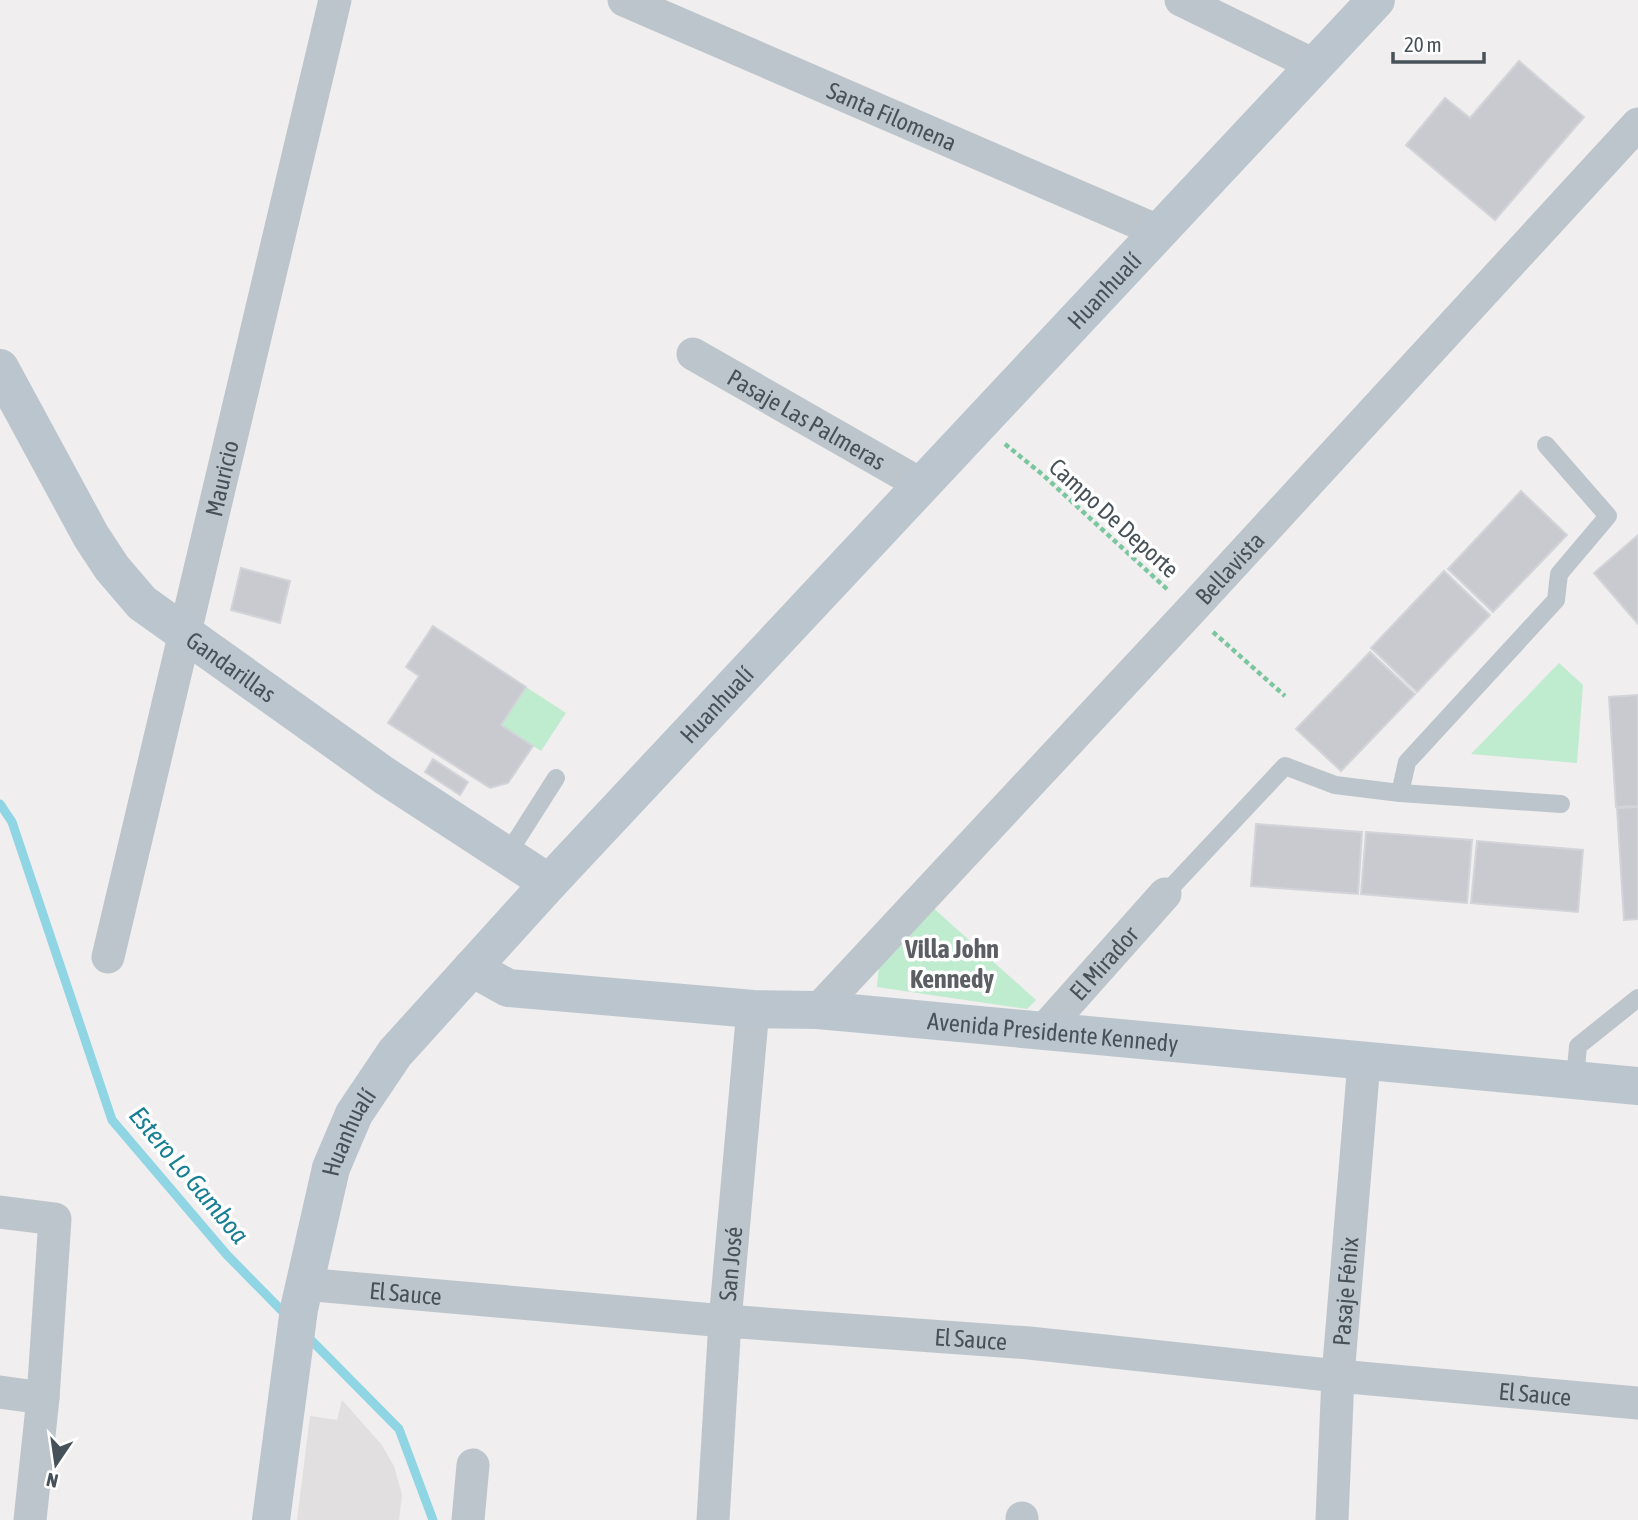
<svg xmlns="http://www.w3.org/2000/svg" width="1638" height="1520" viewBox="0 0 1638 1520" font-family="'Asap Condensed',sans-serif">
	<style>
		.education { fill: #e1dfdf }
		.green { fill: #bfebcf }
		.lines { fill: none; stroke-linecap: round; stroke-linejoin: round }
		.stream { stroke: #90d5e4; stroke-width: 9 }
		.building { fill: #c8cad0; stroke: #d2d4d9; stroke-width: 2 }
		.path { stroke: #7ac69e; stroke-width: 4.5; stroke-dasharray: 5 3.5; stroke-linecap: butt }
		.lane { stroke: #bdc5cc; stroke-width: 18 }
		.street { stroke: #bdc5cc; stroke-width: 33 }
		.secondary { stroke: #bbc5ce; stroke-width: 38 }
		.labels { text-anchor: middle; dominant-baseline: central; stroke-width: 7; stroke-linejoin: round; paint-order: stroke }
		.street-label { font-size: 24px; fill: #475159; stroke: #fff }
		.neighbourhood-label { font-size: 26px; font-weight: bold; fill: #5b5e62; stroke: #fff }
		.water-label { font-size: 26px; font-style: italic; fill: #187e95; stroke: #fff }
	</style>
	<rect width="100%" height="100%" fill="#f0eeee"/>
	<path class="education" d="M342 1400 381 1444 394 1466 402 1495 399 1520H297L310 1416 337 1420Z"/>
	<path class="green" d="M1559 663 1583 685 1577 763 1471 754Z
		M526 687 566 713 541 751 501 725Z
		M931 906 1036 1000 1027 1009 877 987 879 965Z"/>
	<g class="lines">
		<path class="stream" d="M0 804 12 822 112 1120 227 1255 288 1317
			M308 1337 399 1429 433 1520"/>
	</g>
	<path class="building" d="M1519 61 1584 117 1495 220 1406 145 1445 98 1470 118Z
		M1521 491 1567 535 1493 612 1448 569Z
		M1638 535V624L1594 573Z
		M241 568 290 581 280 623 231 610Z
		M1444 571 1490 615 1417 692 1371 648Z
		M433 626 526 687 501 725 533 746 508 783 490 788 388 723 419 676 406 667Z
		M1370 652 1415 694 1341 771 1296 729Z
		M1638 695V806L1616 807 1609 697Z
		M433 759 468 782 460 795 425 772Z
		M1638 807V919L1624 920 1617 808Z
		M1256 824 1362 832 1358 894 1251 886Z
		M1366 832 1472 840 1467 903 1361 894Z
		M1477 841 1583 850 1578 912 1471 903Z"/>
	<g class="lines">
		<path class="path" d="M1005 444 1043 475 1168 590
			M1213 632 1285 696"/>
		<path class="lane" d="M1400 793 1407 762 1556 600 1559 574 1608 516 1546 445
			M507 855 556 778
			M1165 894 1285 766 1335 785 1400 793 1561 804
			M1575 1080 1578 1046 1638 998"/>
		<g class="street">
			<path id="s1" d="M624 0 1160 232"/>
			<path d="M1181 0 1314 65"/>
			<path id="s2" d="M693 354 922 485"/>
			<path id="s3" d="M108 957 335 0"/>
			<path id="s4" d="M818 1010 1190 611 1638 124"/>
			<path id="s5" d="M1043 1031 1165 894"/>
			<path d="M0 1212 55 1219 43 1398 30 1520"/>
			<path id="s6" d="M303 1284 725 1321 1029 1343 1338 1376 1638 1403"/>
			<path d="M0 1392 43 1398"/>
			<path d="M1022 1518V1520"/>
			<path d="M468 1520 473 1465"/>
			<path id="s7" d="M713 1520 725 1321 753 1009"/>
			<path id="s8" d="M1332 1520 1338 1376 1364 1062"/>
		</g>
		<g class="secondary">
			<path id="s9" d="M0 368 91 536 112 568 142 603 385 776 549 883"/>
			<path id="s10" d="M472 968 508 988 753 1009 818 1010 1638 1086"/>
			<path id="s11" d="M271 1520 299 1309 331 1168 354 1114 395 1053 549 883 1376 0"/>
		</g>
	</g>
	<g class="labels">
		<g class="street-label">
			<text stroke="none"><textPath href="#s1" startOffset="292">Santa Filomena</textPath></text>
			<text stroke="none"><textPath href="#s11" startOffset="1531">Huanhualí</textPath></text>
			<text stroke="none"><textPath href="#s2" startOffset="131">Pasaje Las Palmeras</textPath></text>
			<text stroke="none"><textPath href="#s3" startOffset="492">Mauricio</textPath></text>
			<text transform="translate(1114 518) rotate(42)">Campo De Deporte</text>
			<text stroke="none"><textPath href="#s4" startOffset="604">Bellavista</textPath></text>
			<text stroke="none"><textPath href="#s9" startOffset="385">Gandarillas</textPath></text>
			<text stroke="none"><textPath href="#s11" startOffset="964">Huanhualí</textPath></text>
			<text stroke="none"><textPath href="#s5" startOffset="91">El Mirador</textPath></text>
			<text stroke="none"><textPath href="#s10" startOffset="588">Avenida Presidente Kennedy</textPath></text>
			<text stroke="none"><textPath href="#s11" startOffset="397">Huanhualí</textPath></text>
			<text stroke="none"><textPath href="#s7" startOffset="257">San José</textPath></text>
			<text stroke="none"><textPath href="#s8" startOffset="229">Pasaje Fénix</textPath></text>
			<text stroke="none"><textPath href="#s6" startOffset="103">El Sauce</textPath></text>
			<text stroke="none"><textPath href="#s6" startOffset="670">El Sauce</textPath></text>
			<text stroke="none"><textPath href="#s6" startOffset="1237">El Sauce</textPath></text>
		</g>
		<g class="neighbourhood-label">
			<text x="952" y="949">Villa John<tspan x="952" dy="30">Kennedy</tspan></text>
		</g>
		<g class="water-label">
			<text transform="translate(189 1175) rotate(50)">Estero Lo Gamboa</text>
		</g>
	</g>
	<g transform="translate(56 1464) rotate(193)" stroke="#ffffff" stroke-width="5" paint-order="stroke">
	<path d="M0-5L12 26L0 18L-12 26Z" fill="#475159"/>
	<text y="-10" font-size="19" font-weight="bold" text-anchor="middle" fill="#475159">N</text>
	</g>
	<path d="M1393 52v10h91v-10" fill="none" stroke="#475159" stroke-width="3.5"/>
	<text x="1404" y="52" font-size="21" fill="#475159" stroke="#ffffff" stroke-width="5" paint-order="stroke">20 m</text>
</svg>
